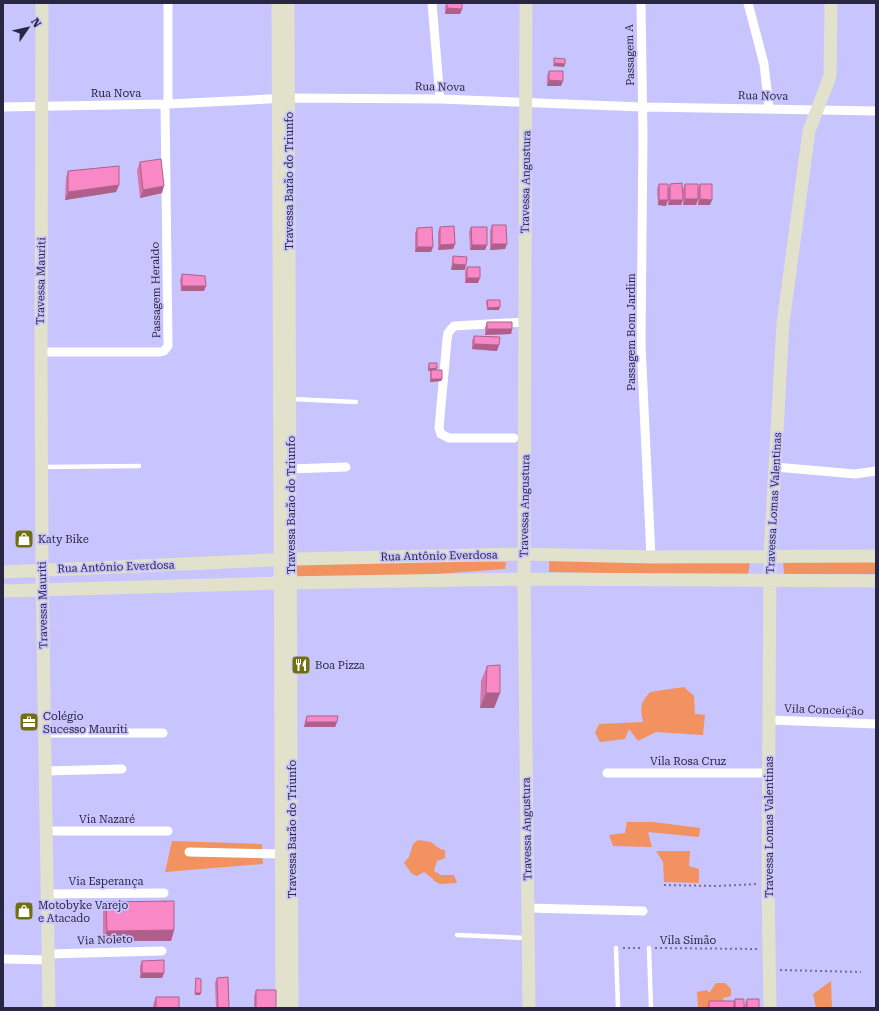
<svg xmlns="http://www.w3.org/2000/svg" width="879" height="1011" viewBox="0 0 879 1011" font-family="'Roboto Serif',serif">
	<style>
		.green { fill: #f19260 }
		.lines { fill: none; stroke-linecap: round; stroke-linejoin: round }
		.path { stroke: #726f98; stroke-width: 2; stroke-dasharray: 2 3; stroke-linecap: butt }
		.lane { stroke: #fff; stroke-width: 4.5 }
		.street { stroke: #fff; stroke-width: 9 }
		.secondary { stroke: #e2e1cc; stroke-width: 13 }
		.wall { fill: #d676aa }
		.shaded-wall { fill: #ae608b }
		.building { fill: #f989c6; stroke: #ae608b }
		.labels { text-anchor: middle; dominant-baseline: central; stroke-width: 3.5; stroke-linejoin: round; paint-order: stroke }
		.street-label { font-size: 11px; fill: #292641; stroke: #c8c4fd }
		.poi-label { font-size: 11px; fill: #292641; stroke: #c8c4fd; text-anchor: start }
	</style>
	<rect width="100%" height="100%" fill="#c8c4fd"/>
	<path class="green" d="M296 559 506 562 505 569 298 584Z
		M549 561H750L748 576 549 572Z
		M783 561 876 562V574H784Z
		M684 687 694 696 695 714 705 715 703 735 656 732 638 741 629 729 625 739 600 742 595 733 599 724 643 722C640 706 640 704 650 692Z
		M627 822H653L700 828 699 837 648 832 652 847 613 846 609 835 625 833Z
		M418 840 431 842 440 849 445 850V858L437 861 434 871 441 875H454L457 883 440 884 434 881 433 879 424 872 417 876 412 874 404 863 409 857 413 844Z
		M172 841 262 844 263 864 165 872Z
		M656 851H690L689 866 699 869V883L664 882 663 862Z
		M831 981 832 1008H816L813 994Z
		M716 983H725L731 989V996L723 998 726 1008H698L697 992 707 990 709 993Z"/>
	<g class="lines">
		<path class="path" d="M664 885 717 886 757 884
			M623 948H643
			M655 948 759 949
			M780 970 861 972"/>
		<path class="lane" d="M292 399 356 402
			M43 467 139 466
			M457 935 526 938
			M616 948 618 1008
			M649 948 651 1008"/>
		<path class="street" d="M168 3V104
			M432 3 440 99
			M641 3 643 136 641 344 651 557
			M748 3 764 64 769 108
			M3 107 168 104 289 98 440 99 642 107 876 111
			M41 352H160L164 351 168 346 165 104
			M514 438H449L441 434 439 428 447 340 448 333 454 326 525 322
			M775 467 855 474 876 471
			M290 469 346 467
			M770 720 876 724
			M45 733H163
			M46 771 122 769
			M607 773H769
			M47 831H168
			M189 852 282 854
			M48 894 164 893
			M527 908 643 911
			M48 954 162 951
			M3 959 49 960"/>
		<path class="secondary" d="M42 3 41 352 42 569 49 1008
			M278 3 282 1008
			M288 3 292 1008
			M526 3 524 579 529 1008
			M3 572 296 559 524 554 651 557 876 556
			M3 591 280 583 524 579 876 581
			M770 1008 768 884 770 556 783 323 809 131 830 76 831 3"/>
	</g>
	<path class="wall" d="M447 3H462V9L460 14H445V6Z
		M549 71 561 86H547V76Z
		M140 162 162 193 140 198 137 170Z
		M68 171 119 185 116 192 65 200 66 178Z
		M659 184 668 189 670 184 683 200 681 205H668V190L666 206 658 205 657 189Z
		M685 184 698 189 700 184 710 205H698V200L696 205H683V189Z
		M492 225 505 249 490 250V231Z
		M440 227 455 244 453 249 438 250V232Z
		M471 227 485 250H470L469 232Z
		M417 228 433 247 431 252H415V233Z
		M453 256 465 270H451L452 262Z
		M467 267 478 283H465V272Z
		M182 274 204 291H181L180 280Z
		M487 300 499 310H487L486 302Z
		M487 322 512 329 511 334 485 335V328Z
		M474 336 497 351 472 349V341Z
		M429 363 436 370 442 379 441 381 430 382V373L431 371H428V366Z
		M487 666 500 693 494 708H480L481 681Z
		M307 716 337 722 335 727H304L305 721Z
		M106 902 174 930 171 941H103V912Z
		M142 961 164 973 162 978H140V966Z
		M196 978 200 995H195V981Z
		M217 978 229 1008H216L215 983Z
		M256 990 276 1008H254V997Z
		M156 997 179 1008H153V1005Z
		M735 999 744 1006 747 999 759 1008H707L709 1001 734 1002Z"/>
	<path class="shaded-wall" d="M447 8 462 9 460 14H445Z
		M554 63 565 64 564 67 553 66Z
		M549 80 563 81 561 86H547Z
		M119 185 116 192 65 200 68 192Z
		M164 186 162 193 140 198 143 190Z
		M685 199H698L696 205H683Z
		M700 199 712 200 710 205H698Z
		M659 200H668L666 206 658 205Z
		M670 200H683L681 205H668Z
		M455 244 453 249 438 250 440 245Z
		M492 244H507L505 249 490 250Z
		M472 245H487L485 250H470Z
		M417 247H433L431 252H415Z
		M453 264 466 265 465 270H451Z
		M467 278H480L478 283H465Z
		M182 286H206L204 291H181Z
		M500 307 499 310H487L488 308Z
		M487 329H512L511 334 485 335Z
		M474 344 499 345 497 351 472 349Z
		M437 368 436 371H428L429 369Z
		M431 379H442L441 381 430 382Z
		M486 693H500L494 708H480Z
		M306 722H337L335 727H304Z
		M174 930 171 941H103L107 931Z
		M142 973H164L162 978H140Z
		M195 993H201L200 995H195Z"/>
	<path class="building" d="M447 3H462V9L447 8Z
		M554 58 565 59V64L554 63Z
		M549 71H563V81L549 80Z
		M161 159 164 186 143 190 140 162Z
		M119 166V185L68 192V171Z
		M682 183 683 200H670V184Z
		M659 184H668V200H659Z
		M685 184H698V199H685Z
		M700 184H712V200L700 199Z
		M492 225H506L507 244H492Z
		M454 226 455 244 440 245V227Z
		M432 227 433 247H417V228Z
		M471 227H487V245H472Z
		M453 256 467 257 466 265 453 264Z
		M467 267H480V278H467Z
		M182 274 205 276 206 286H182Z
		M487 300H500V307L488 308Z
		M487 322H512V329H487Z
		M474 336 500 337 499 345 474 344Z
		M429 363H437V368L429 369Z
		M431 370H442V379H431Z
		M500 665V693H486L487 666Z
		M307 716H338L337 722H306Z
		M174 901V930L107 931 106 902Z
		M164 960V973H142V961Z
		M228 977 229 1008H218L217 978Z
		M196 978 201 979V993H195Z
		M256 990H276V1008H256Z
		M156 997H179V1008H156Z
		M735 999H744V1008H735Z
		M747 999H759V1008H747Z
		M709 1001H734V1008H709Z"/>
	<defs>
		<symbol id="shop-square" viewBox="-11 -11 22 22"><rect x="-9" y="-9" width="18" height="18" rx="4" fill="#726f10" stroke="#c8c4fd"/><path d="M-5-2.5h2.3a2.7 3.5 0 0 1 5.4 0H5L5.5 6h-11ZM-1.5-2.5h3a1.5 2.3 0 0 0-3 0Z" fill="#fff"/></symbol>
		<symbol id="restaurant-square" viewBox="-11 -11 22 22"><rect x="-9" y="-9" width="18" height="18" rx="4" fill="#726f10" stroke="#c8c4fd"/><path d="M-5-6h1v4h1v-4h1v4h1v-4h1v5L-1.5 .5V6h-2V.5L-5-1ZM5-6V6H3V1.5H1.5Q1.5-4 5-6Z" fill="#fff"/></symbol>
		<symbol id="office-square" viewBox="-11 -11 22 22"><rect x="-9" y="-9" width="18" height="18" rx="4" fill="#726f10" stroke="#c8c4fd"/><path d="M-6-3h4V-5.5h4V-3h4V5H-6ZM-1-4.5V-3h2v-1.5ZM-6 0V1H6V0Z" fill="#fff"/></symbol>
	</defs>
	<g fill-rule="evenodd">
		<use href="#shop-square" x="13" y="528" width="22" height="22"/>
		<use href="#restaurant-square" x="290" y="654" width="22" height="22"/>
		<use href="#office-square" x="18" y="711" width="22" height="22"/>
		<use href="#shop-square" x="13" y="900" width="22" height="22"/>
	</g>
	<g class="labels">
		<g class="street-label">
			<text transform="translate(630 55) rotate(-91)">Passagem A</text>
			<text transform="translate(440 87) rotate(1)">Rua Nova</text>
			<text x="116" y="93">Rua Nova</text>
			<text transform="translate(763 96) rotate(1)">Rua Nova</text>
			<text transform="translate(289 181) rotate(-90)">Travessa Barão do Triunfo</text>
			<text transform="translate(526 182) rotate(-89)">Travessa Angustura</text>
			<text transform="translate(41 281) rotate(-89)">Travessa Mauriti</text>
			<text transform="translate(156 290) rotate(-91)">Passagem Heraldo</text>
			<text transform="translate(631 332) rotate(-90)">Passagem Bom Jardim</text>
			<text transform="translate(774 503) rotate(-87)">Travessa Lomas Valentinas</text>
			<text transform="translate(291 505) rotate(-90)">Travessa Barão do Triunfo</text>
			<text transform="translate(525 506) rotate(-89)">Travessa Angustura</text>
			<text transform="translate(439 556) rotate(-1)">Rua Antônio Everdosa</text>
			<text transform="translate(116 567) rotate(-2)">Rua Antônio Everdosa</text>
			<text transform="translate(43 605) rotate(-91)">Travessa Mauriti</text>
			<text transform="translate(824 710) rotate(2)">Vila Conceição</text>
			<text x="688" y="761">Vila Rosa Cruz</text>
			<text x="107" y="819">Via Nazaré</text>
			<text transform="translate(769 827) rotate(-90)">Travessa Lomas Valentinas</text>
			<text transform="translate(292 829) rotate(-90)">Travessa Barão do Triunfo</text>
			<text transform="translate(527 829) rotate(-91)">Travessa Angustura</text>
			<text x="106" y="881">Via Esperança</text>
			<text transform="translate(105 940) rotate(-2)">Via Noleto</text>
			<text x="688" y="940">Vila Simão</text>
		</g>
		<g class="poi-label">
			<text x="38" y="539">Katy Bike</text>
			<text x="315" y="665">Boa Pizza</text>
			<text x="43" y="716">Colégio<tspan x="43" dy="13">Sucesso Mauriti</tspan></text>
			<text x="38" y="905">Motobyke Varejo<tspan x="38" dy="13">e Atacado</tspan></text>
		</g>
	</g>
	<rect width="879" height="1011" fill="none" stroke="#292641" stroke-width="8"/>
	<g transform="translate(28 28) rotate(56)" stroke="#c8c4fd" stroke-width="3" paint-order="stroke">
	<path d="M0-3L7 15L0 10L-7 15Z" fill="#292641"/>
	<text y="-6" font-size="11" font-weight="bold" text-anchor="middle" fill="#292641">N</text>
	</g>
</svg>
